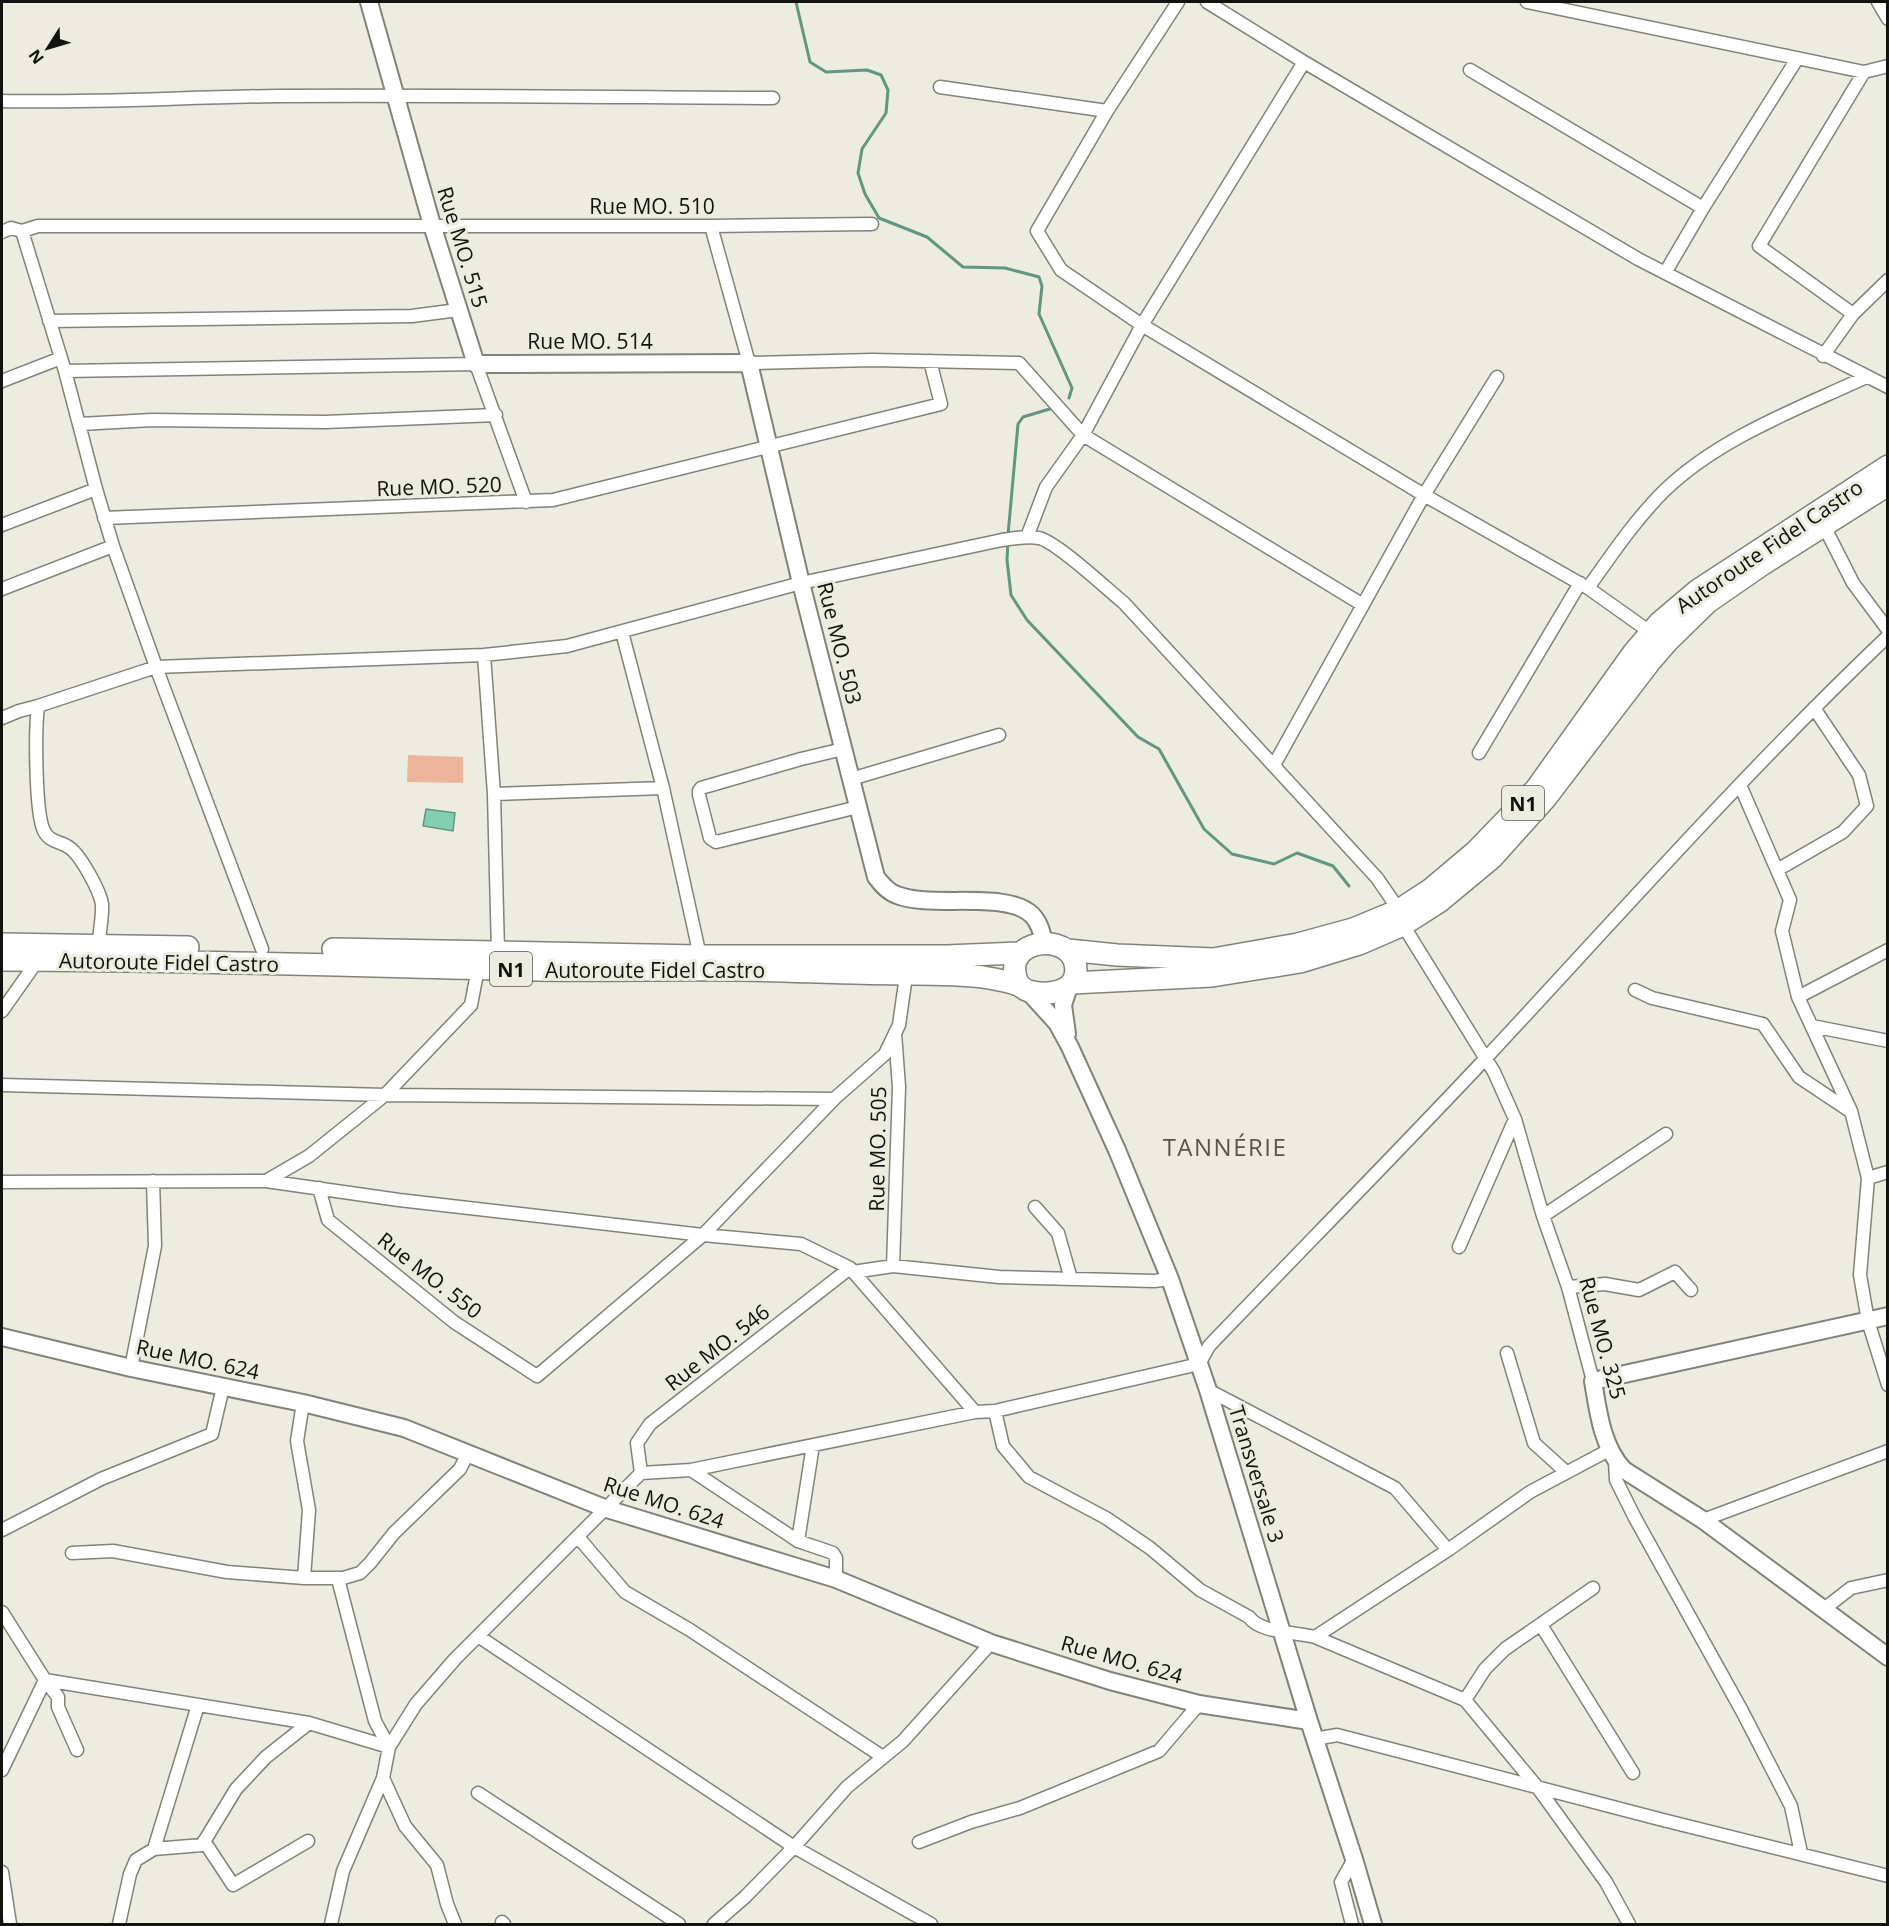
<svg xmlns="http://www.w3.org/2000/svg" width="1889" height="1926" viewBox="0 0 1889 1926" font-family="'Open Sans',sans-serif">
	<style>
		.green { fill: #ecb499 }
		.water { fill: #83ceb1; stroke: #619680; stroke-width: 1.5 }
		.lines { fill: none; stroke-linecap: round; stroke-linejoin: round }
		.stream { stroke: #619680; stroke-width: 3 }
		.street-casing { stroke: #828278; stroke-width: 15 }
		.secondary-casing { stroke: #828278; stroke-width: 20 }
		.highway-casing { stroke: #828278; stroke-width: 24 }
		.street { stroke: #fff; stroke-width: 12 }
		.secondary { stroke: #fff; stroke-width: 16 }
		.highway { stroke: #fff; stroke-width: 21 }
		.labels { text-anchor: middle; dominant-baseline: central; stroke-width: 6; stroke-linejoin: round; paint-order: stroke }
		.shield { fill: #ecece1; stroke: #53534d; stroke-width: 1.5 }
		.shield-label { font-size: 20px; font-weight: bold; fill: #12120e }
		.street-label { font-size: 21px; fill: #12120e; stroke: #ecece1 }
		.quarter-label { font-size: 24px; letter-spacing: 1.5px; fill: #56564d; stroke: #ecece1 }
	</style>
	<rect width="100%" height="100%" fill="#ecece1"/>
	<path class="green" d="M408 755 463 757V783L407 782Z"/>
	<path class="water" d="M426 809 455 813 453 831 423 826Z"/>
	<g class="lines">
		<path class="stream" d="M796 2 810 62 826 72 867 70 881 75 888 90 886 113 862 149 858 173 865 194 879 218 927 237 963 267 1005 268 1039 277 1042 286 1039 314 1072 388 1069 398
			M1008 535 1018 424 1023 417 1053 408
			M1008 541 1007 560 1011 595 1027 620 1138 737 1159 749 1204 829 1232 854 1274 864 1297 853 1333 866 1349 886"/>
		<defs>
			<path id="street" d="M1178 2 1107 111 1037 231 1061 270 1142 325 1424 495 1588 588 1650 632
				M1207 2 1304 62 1638 259 1888 387
				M1527 2 1864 72 1888 66
				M1878 2 1888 19
				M1470 70 1703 208
				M940 87 1107 111
				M2 101C94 103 186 97 278 96 443 95 608 97 773 98
				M711 226 749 363 872 360 1019 363 1083 435 1363 605
				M22 231 38 226H711L872 224
				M2 232 11 228 22 231 65 371 96 489 113 546 156 667 262 949
				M1665 273 1703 208 1797 59
				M1853 314 1759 246 1864 72
				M49 321 412 316 458 310
				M1823 356 1853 314 1888 280
				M65 371 476 364 526 502
				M2 381 61 358
				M80 424 152 420 325 422 496 415
				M104 518 553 500 941 404 930 361
				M2 525 96 489
				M1824 526 1853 583 1888 630
				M1027 537 1046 487 1083 435 1142 325 1304 62
				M1588 588C1612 554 1635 520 1664 491 1720 437 1798 409 1866 377
				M2 589 113 546
				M622 632 663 788 700 956
				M484 655 494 794 498 952
				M2 718 19 711 38 706
				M843 749 801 759 701 788 699 791V795L710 838 716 842 858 807
				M1479 753 1580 583
				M1274 765 1424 495 1497 377
				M851 779 999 735
				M1740 785 1790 900 1782 931 1798 997 1851 1111 1868 1178 1860 1275 1868 1321 1888 1385
				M494 794 663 788
				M1777 870 1843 832 1867 806 1859 775 1814 708
				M1403 925 1494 1072 1515 1119 1543 1216 1568 1287 1593 1381
				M99 951C98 935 103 919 102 904 100 891 81 856 70 848 61 841 50 843 44 831 35 813 35 729 38 706L156 667 484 655 567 646 801 583 1002 540C1015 538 1027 536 1039 538 1057 542 1108 590 1124 603L1377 878 1399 910
				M1635 990 1652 998 1763 1024 1799 1077 1850 1111
				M1798 997 1888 950
				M2 1011 38 960
				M1812 1026 1888 1041
				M2 1085 385 1095 834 1099
				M1868 1178 1888 1172
				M266 1181 399 1200 703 1235 801 1244 850 1268 975 1412
				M2 1182 266 1181 309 1156 385 1095 471 1005 478 968
				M319 1188 328 1220 454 1322 537 1376 703 1235 834 1099 885 1054 899 1025 907 969
				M1035 1207 1058 1233 1071 1279
				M1543 1216 1666 1134
				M1459 1247 1515 1119
				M893 1266 899 1087 895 1033
				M853 1272 893 1266 999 1277 1154 1281 1170 1279
				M1568 1287 1605 1284 1639 1290 1675 1272 1691 1290
				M1507 1353 1534 1443 1566 1472
				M131 1368 155 1246 153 1181
				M1208 1390 1395 1488 1448 1550
				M303 1403 297 1441 309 1510 304 1578
				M995 1411 1003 1446 1029 1477 1106 1518 1150 1548 1200 1590 1249 1617C1260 1633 1296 1632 1315 1637L1465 1700 1538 1788 1606 1882 1629 1924
				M1615 1461 1616 1480 1635 1518 1742 1711 1791 1806 1801 1853
				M691 1470 798 1541 833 1553 836 1558V1579
				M641 1473 637 1443 650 1424 850 1268
				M1703 1520 1888 1451
				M2 1530 101 1479 212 1434 223 1387
				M578 1537 625 1592 690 1630 883 1757
				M798 1541 813 1445
				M72 1553 113 1551 227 1572 304 1578H343L360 1573 370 1563 394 1533 460 1469 468 1453
				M338 1579 375 1721 389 1747
				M1824 1609 1851 1588 1888 1580
				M2 1612 45 1680 309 1723 389 1747
				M1541 1625 1633 1773
				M478 1636 794 1847 931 1924
				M1315 1637 1448 1550 1530 1492 1609 1450
				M1465 1700 1485 1669 1505 1649 1593 1588
				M1315 1739 1337 1735 1663 1820 1888 1876
				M2 1770 45 1680 58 1697V1707L77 1750
				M383 1778 405 1826 437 1865 447 1904 455 1924
				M478 1793 679 1924
				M204 1841 233 1885 308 1841
				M919 1842 971 1822 1020 1808 1159 1751 1199 1704
				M154 1849 202 1845 236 1789 266 1757 309 1723
				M2 1872 10 1924
				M502 1922 504 1924
				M119 1924 130 1874 136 1860 154 1849 198 1705
				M331 1924 343 1871 383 1778 389 1747 416 1704 455 1659 641 1473 691 1470 975 1412 995 1411 1199 1364 1209 1346C1301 1250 1395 1155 1486 1058 1618 916 1747 770 1888 636
				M714 1924 745 1897 794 1847 847 1787 903 1741 991 1643
				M1352 1924 1341 1882 1354 1859"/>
			<path id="secondary" d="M369 2 432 225 476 364 749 363 801 583 876 877C882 885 888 892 897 895 931 909 1007 890 1032 915 1040 923 1042 934 1045 945
				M1027 990 1057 1023 1070 1047 1117 1150 1170 1279 1208 1390 1309 1721 1354 1859 1373 1924
				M1067 1034 1063 1005 1069 986
				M1888 1316 1593 1381C1598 1411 1602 1447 1624 1470L1703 1520 1888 1657
				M2 1337 131 1368 303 1403 404 1428 607 1509 836 1579 991 1643 1110 1681 1199 1704 1309 1721"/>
			<path id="highway" d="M2 944 188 947
				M333 949 700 956H947L1019 953
				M1068 950 1117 955 1213 959 1298 944 1353 929 1399 910 1431 889 1475 852 1536 789 1634 652 1659 623 1698 590 1888 466
				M2 960C180 960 359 966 537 970 606 971 674 969 742 970 798 971 855 974 911 974 935 974 959 974 983 977 994 979 1008 981 1018 985 1025 988 1022 989 1029 991 1042 995 1065 994 1073 981 1077 973 1077 966 1073 958 1059 931 998 943 1019 985
				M1072 983 1212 976 1300 962 1359 944 1403 925 1439 902 1492 858 1545 799 1649 663 1668 641 1708 602 1763 564 1888 485"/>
		</defs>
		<use href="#street" class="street-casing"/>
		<use href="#secondary" class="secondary-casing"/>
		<use href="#highway" class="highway-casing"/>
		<use href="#street" class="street"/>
		<use href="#secondary" class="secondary"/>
		<use href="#highway" class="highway"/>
	</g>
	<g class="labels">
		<g class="shield">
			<rect x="1502" y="786" width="42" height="34" rx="4.5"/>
			<rect x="490" y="952" width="42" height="34" rx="4.5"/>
		</g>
		<g class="shield-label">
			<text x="1523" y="803">N1</text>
			<text x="511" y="969">N1</text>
		</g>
		<g class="street-label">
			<text x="652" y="206">Rue MO. 510</text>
			<text transform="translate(463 247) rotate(73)">Rue MO. 515</text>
			<text x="590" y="341">Rue MO. 514</text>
			<text transform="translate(439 486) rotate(-2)">Rue MO. 520</text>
			<text transform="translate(1769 546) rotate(-34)">Autoroute Fidel Castro</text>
			<text transform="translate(840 643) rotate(76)">Rue MO. 503</text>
			<text transform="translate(169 962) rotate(1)">Autoroute Fidel Castro</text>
			<text x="655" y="970">Autoroute Fidel Castro</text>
			<text transform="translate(877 1149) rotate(-89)">Rue MO. 505</text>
			<text transform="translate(430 1275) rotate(38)">Rue MO. 550</text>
			<text transform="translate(1603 1338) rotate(75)">Rue MO. 325</text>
			<text transform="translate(717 1347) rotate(-38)">Rue MO. 546</text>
			<text transform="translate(198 1359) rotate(12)">Rue MO. 624</text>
			<text transform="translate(1257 1474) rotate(73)">Transversale 3</text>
			<text transform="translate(664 1502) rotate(18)">Rue MO. 624</text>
			<text transform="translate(1122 1659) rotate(16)">Rue MO. 624</text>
		</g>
		<g class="quarter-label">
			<text x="1225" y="1146">TANNÉRIE</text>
		</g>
	</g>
	<rect width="1889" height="1926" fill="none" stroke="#12120e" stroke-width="6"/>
	<g transform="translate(48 48) rotate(233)" stroke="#ecece1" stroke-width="4.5" paint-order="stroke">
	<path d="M0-4.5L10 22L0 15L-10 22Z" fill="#12120e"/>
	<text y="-9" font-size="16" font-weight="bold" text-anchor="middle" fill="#12120e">N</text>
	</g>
</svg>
